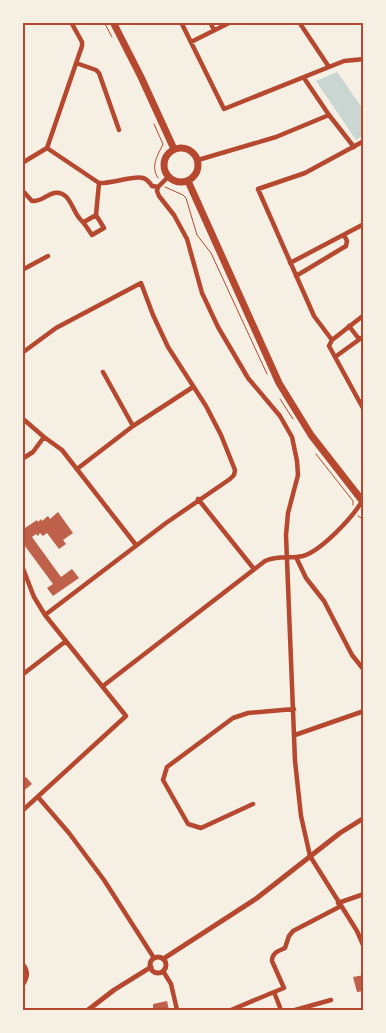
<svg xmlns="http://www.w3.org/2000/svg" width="386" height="1033" viewBox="0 0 386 1033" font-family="Manrope,sans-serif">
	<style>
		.water { fill: #c9d6d2 }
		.building { fill: #bf614a }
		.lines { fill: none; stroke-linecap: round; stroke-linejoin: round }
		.path { stroke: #b5482f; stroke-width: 1 }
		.minor { stroke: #b5482f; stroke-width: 4.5 }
		.tertiary { stroke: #b5482f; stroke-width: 5 }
		.primary { stroke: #b5482f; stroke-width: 7 }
		.neatline { fill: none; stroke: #b5482f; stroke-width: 2 }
	</style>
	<rect width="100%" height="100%" fill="#f6efe4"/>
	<path class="water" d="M337 72 363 109V135L356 140 316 81Z"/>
	<path class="building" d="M58 512 73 533 63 540 66 544 59 549 47 533 43 536 40 533 38 536 36 534 32 537 61 577 72 569 79 578 53 596 47 588 53 584 22 542V530L37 520 38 522 41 519 42 521 48 516 50 519Z
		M26 777 32 784 22 792V780Z
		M364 975V991L357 992 353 977Z
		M167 1001 169 1010H156L161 1008 153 1009V1004Z"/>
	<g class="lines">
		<path class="path" d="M104 22 112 37
			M154 124 163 144C158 155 150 166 158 178
			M165 187 183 195 186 198 197 235 211 253 267 374
			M280 399 293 419
			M316 454 353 501V505
			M358 516 364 520"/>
		<path class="minor" d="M181 22 224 109 344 61 364 59
			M210 22 214 30
			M299 22 329 67
			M191 42 231 22
			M76 63 96 70 99 73 119 130
			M304 78 329 115 354 147
			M364 141 305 173 258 189 314 316 332 340 329 346 364 410
			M47 148 99 183C111 184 134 175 143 178 147 179 150 183 152 186L158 187 157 191 159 196 174 215 187 239 202 293 218 327 248 378 280 416 292 437 297 461 298 475 288 513 286 535 295 761 301 816 310 856 357 931 364 947
			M198 160 276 137 329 115
			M22 163 47 148 82 46V42L71 22
			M158 187 168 177
			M22 190 32 201C41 202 46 195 54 193 70 190 72 211 80 219 85 224 88 229 92 235L104 228 96 215 84 222
			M96 215 99 183
			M290 263 364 224
			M22 270 48 256
			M296 276 346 246 347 241 344 235
			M349 326 359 339
			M332 340 364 315
			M22 353 56 328 141 283 153 315 168 347 206 406 221 435 235 470 234 475 230 479 166 523 45 615
			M335 357 364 336
			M103 372 133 426
			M22 418 44 437 62 450 136 545
			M22 459 33 452 44 437
			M77 469 133 426 193 387
			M198 499 254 569
			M296 557 306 578 324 601 352 655 364 670
			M22 566 34 597 45 615 126 716 22 811
			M22 675 66 641
			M103 686 265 561C278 555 290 559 303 556 321 551 353 517 362 501
			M295 735 364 711
			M38 797 69 833 104 880 154 958
			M253 804 201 828 188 824 163 780 167 767 233 718 248 713 294 709
			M338 903 364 894
			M22 963C29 972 28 977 22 986
			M163 971 171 984 177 1010
			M231 1010 274 992
			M281 1010 274 992 284 988 272 961C272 952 279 951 285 948L289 936 293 931 341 906
			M295 1010 331 1000"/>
		<path class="tertiary" d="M150 965a8 8 0 1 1 16 0a8 8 0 1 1-16 0Z
			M163 959 257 898 340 833 364 818
			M88 1010 114 990 151 967"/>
		<path class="primary" d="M113 22 141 77 174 149
			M164 165a17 17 0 1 1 34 0a17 17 0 1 1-34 0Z
			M188 181 279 383 311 435 364 503"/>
	</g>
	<rect width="386" height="1033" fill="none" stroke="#f6efe4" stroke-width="48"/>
	<rect x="24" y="24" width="338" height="985" class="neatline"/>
</svg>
